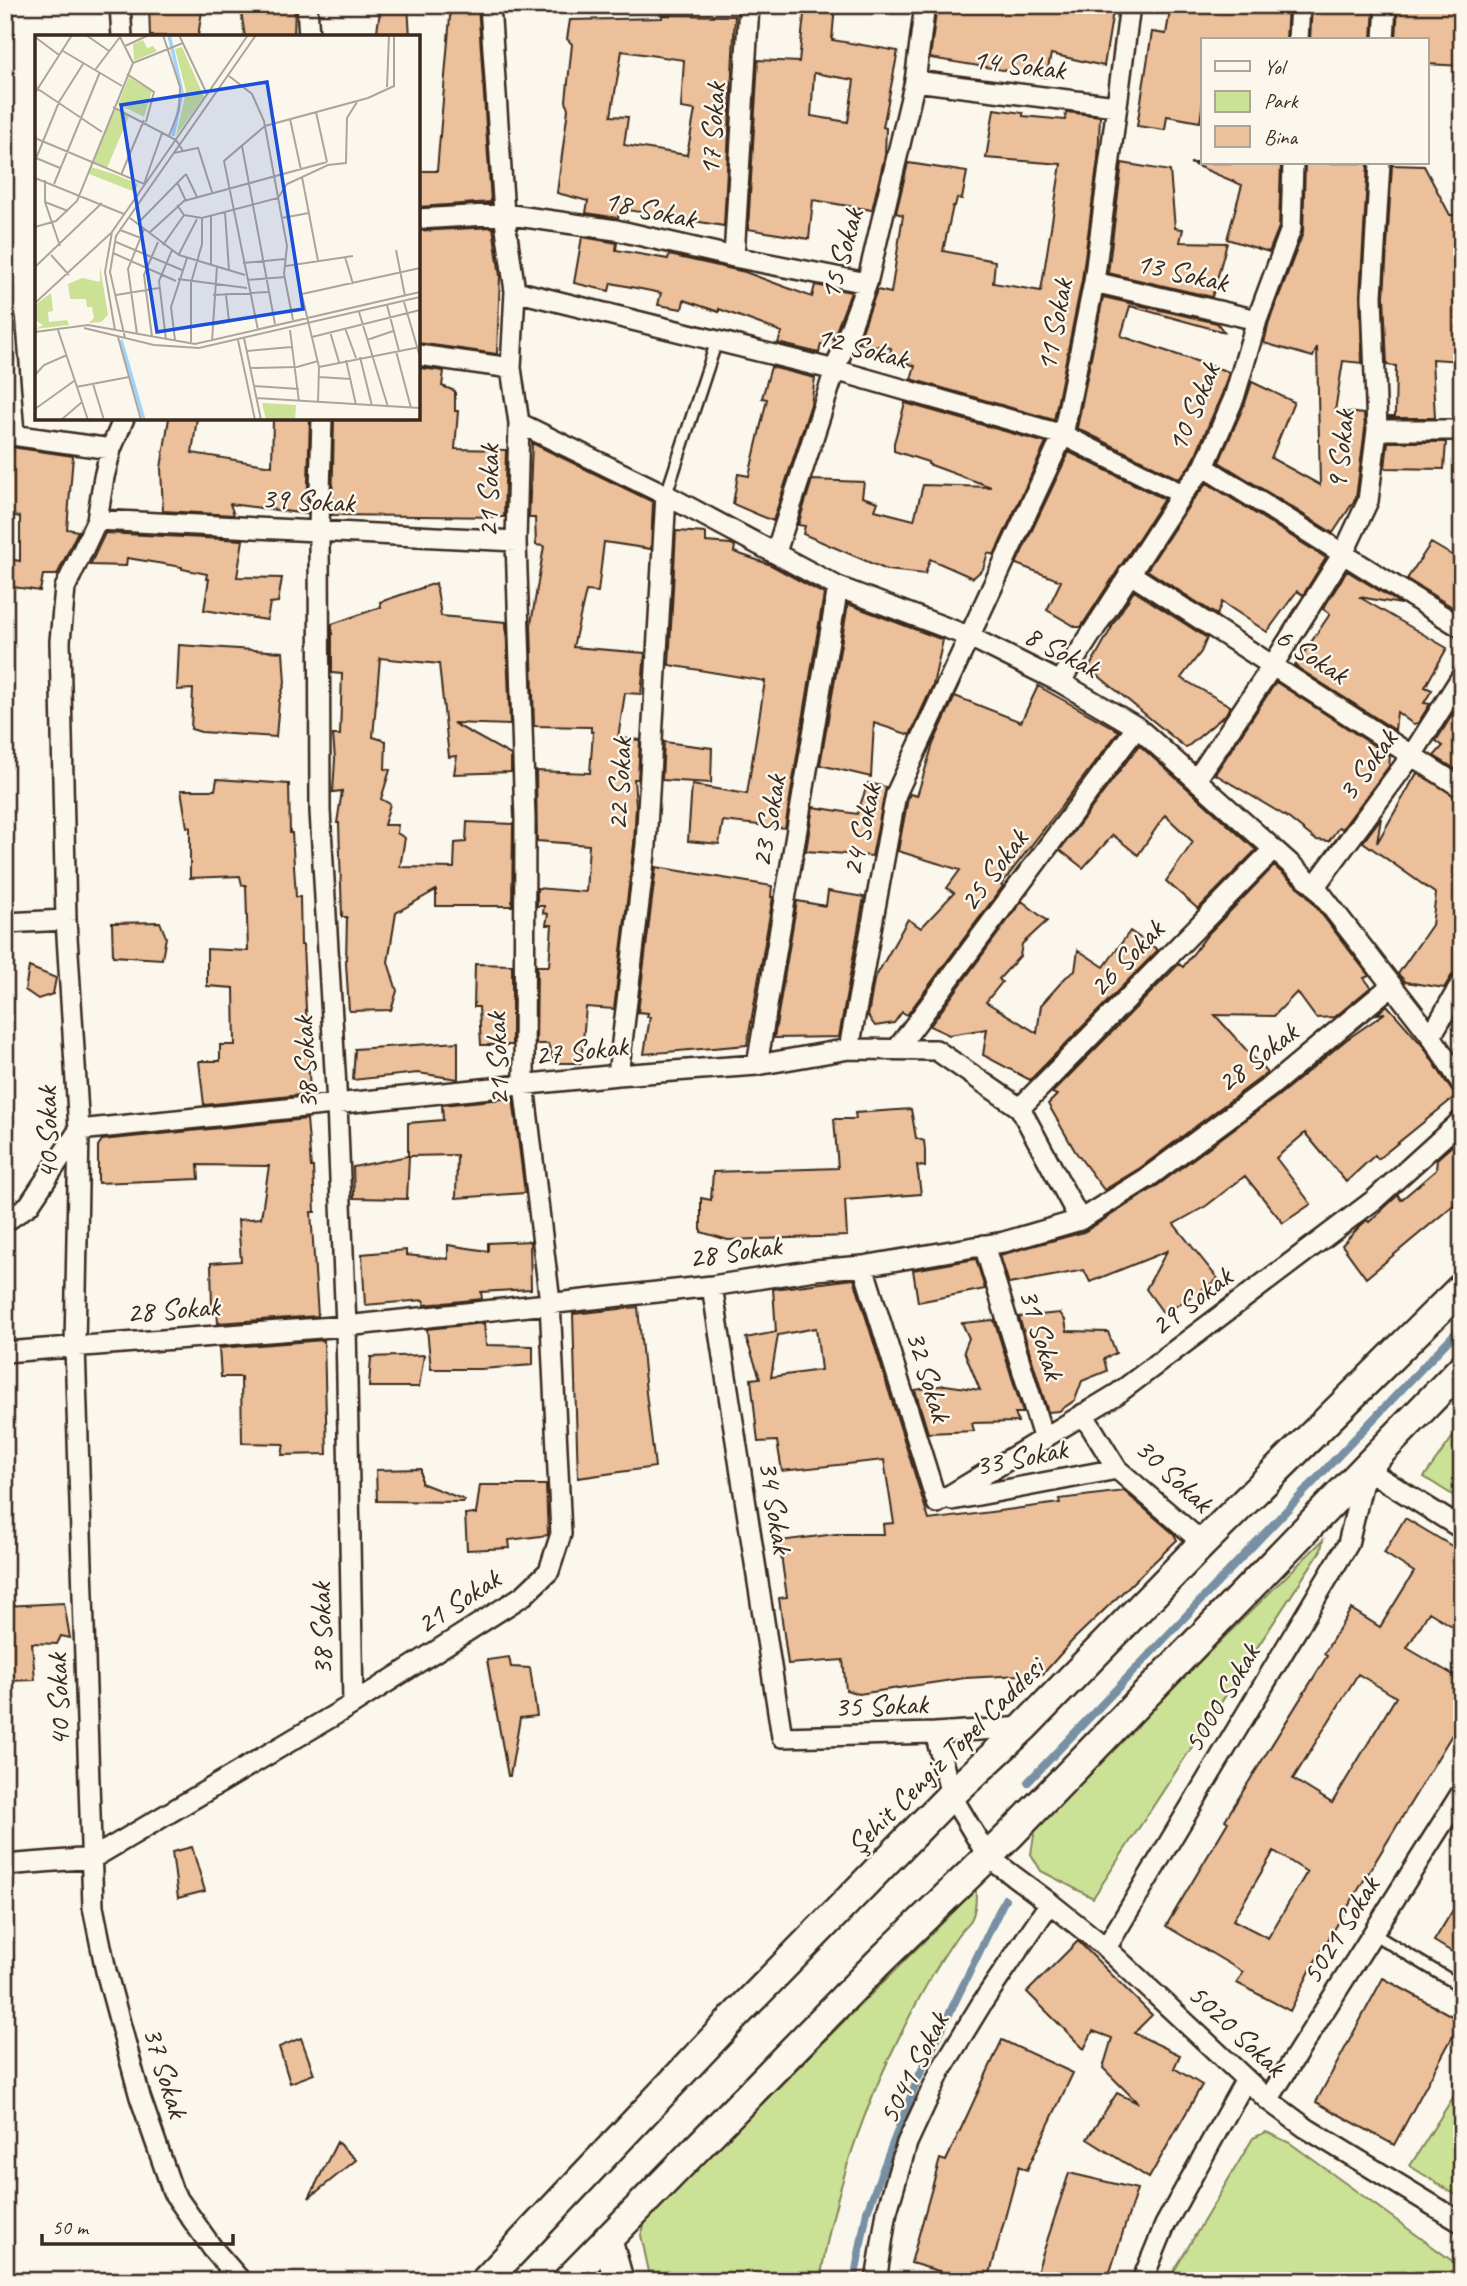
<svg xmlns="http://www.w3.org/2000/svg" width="1467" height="2286" viewBox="0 0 1467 2286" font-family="Caveat,sans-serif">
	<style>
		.green { fill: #cbe196; stroke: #83865a; stroke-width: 2 }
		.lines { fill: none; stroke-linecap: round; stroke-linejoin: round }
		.stream { stroke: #7890a4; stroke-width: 8 }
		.building { fill: #ebc09b; stroke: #3b2a1e; stroke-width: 2; fill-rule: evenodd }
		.lane-casing { stroke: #3b2a1e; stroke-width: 15 }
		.street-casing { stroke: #3b2a1e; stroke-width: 24 }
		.secondary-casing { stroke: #3b2a1e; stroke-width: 33 }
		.lane { stroke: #fbf7ec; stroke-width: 10 }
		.street { stroke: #fbf7ec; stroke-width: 19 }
		.secondary { stroke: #fbf7ec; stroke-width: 28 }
		.labels { text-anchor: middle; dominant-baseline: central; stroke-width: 5; stroke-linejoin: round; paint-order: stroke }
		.street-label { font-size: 30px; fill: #3b2a1e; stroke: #fbf7ec }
		.inset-river { fill: none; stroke: #a0d4fe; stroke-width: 3.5 }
		.inset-road { fill: none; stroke: #aea59a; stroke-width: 2 }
		.view { fill: #1d4ed8; fill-opacity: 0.15; stroke: #1d4ed8; stroke-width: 3.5 }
		.inset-edge { fill: none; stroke: #3b2a1e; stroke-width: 3.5 }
	</style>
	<rect width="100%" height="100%" fill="#fbf7ec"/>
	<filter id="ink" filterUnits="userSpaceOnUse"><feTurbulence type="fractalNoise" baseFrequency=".0143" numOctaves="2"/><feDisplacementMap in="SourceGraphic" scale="14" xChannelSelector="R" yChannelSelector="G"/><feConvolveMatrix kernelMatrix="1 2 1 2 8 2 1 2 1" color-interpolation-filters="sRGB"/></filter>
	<g filter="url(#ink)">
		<path class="green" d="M1462 1424V1501L1424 1477Z
			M1323 1540 1321 1550 1093 1898 1041 1871 1031 1854 1036 1823Z
			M976 1889C976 1899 976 1911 971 1920 967 1926 961 1930 957 1936 932 1972 911 2012 892 2052 858 2124 832 2203 820 2281H651L641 2235 646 2220Z
			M1462 2083V2199L1410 2166Z
			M1266 2132 1290 2143 1462 2268V2281H1168L1253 2138Z"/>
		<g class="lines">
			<path class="stream" d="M1028 1782 1462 1326
				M854 2281 867 2211 918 2078 1005 1899"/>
		</g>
		<path class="building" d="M149 5H203L198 36H150Z
			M240 5H295L294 37H245Z
			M381 5H408L410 37H376Z
			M451 5H478L491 202 418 207V171H437Z
			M805 5H835L832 40 898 51 883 127 886 128 885 155 872 210 813 200 809 239 748 229 758 60 799 62ZM814 73 854 80 848 122 811 116Z
			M937 5H1114L1104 66 1051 54 1046 77 930 58Z
			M1171 5H1288L1286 40H1203V102L1200 122 1167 116 1165 130 1137 126 1152 32 1166 34Z
			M1312 5H1374L1372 40H1310Z
			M1398 5H1462V66L1427 64V40H1396Z
			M662 15 735 16 724 226 622 209H620L618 218 586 213 588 201 557 193 568 109 566 101 572 44 567 39 570 20 662 18ZM622 51 684 60 681 108 695 110 687 155 624 145 628 117 611 116Z
			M994 109 1023 113V116L1065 120 1066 112 1100 116 1098 159 1082 280 1054 420 911 379 915 366 890 356 891 348 858 343 877 290 891 293 903 215 896 213 908 163 967 172 962 199 957 198 955 206H953L943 251 995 261 993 283 1041 291 1061 164 986 158Z
			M1122 163 1170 171 1175 228 1183 229 1180 242 1227 243 1212 297 1108 273Z
			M1190 163H1281L1279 227 1269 252 1227 239 1242 185Z
			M1305 163H1368L1360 295 1362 363 1343 361 1335 411 1364 414 1365 429 1356 498 1333 533 1219 462 1245 403 1252 382 1294 402 1271 458 1320 485 1317 347 1313 357 1264 343 1269 322 1303 233Z
			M1392 165 1424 166 1450 215H1462V361L1432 359 1435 418H1389V416H1395L1396 366 1387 365 1384 296Z
			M493 227 500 276 497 354 418 343V231Z
			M582 237 617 243 616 250 668 259 669 255 745 272 812 297 815 285 851 292 833 339 828 338 826 346 821 344 819 353 778 343 782 332 719 309V312L684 300 682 309 658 305 661 293 611 283 609 291 574 283Z
			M1103 297 1217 323 1224 332 1130 306 1121 336 1229 372 1222 394 1193 461 1179 479 1077 428Z
			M771 367 815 378 811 404 773 521 733 504 738 474 749 476 767 399 762 398Z
			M420 368 444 371 442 386 455 391V411H458L455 449 506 450 504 517 332 515 334 418H418Z
			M905 403 1046 443 994 555 988 553 983 569 973 578 930 559 925 574 887 570 803 534 805 526 798 525 812 480 864 482 862 497 878 502 875 510 914 520 923 485 991 487 928 464V462L894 451V443Z
			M169 418H197L192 453 272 466 273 418H310L307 514 230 504 234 515 163 511 161 468Z
			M1388 442H1446L1444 469 1385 468Z
			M532 443 653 502 651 549 604 542 598 592 586 591 573 647 645 653 641 694 625 693 618 738 640 740 638 779H634L636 806 634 844 614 1009 586 1007 581 1063H555L548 1044H536L537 966H549L552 925H546L548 914 543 913 544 906H537V888L586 892 589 845 537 841 536 771 590 773 593 732H591V727L534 726 531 624 544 546 536 545 535 518H529Z
			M11 447 73 456 67 529 78 531 57 575H43L40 591 7 586 9 559 20 561V517L10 515Z
			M1069 452 1164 499 1081 627H1076L1047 610 1061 581 1016 564Z
			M1207 483 1326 558 1303 595 1297 591 1267 632 1222 602 1217 615 1147 570 1192 501Z
			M676 531 706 533V542L731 544 735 546 734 552 771 565 824 594 785 828 723 821 719 844 688 841 692 785 747 794 765 681 669 665Z
			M105 533 243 540 237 577 282 578 278 602 270 603 267 620 204 610 209 579H206L207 574 182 569V567L127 558 126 566 90 565Z
			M1431 543 1462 561V613L1407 579Z
			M1347 571 1401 604 1359 597 1447 648 1425 687 1432 690 1424 703 1430 704 1418 723 1413 724 1397 712 1395 730 1295 666 1330 614 1323 609Z
			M436 583 441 616 506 622 510 725 453 723 511 755V772L454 774 457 756 449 757 439 664 380 658 373 737 386 741 385 769 390 770 381 799 390 804 384 825H398L397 833 405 838 400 867 454 868 455 843 466 842 467 822 513 824 512 906H436V890L396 913 388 962 397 991 391 1010 349 1011 346 963 347 917H342L339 823H337L342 791 333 792 335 759 333 735H340L342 674 332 673V624L381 607 380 602Z
			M1134 591 1207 638 1201 652 1181 678 1230 706 1226 714 1186 748 1089 668 1112 627H1111Z
			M848 604 943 640 933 685 910 735 874 723 871 777 820 765Z
			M179 645 283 652 285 683 279 701 276 737 201 732 191 729 193 689 177 690Z
			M1276 682 1390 756 1389 766 1342 829 1339 827 1329 841 1316 840 1287 817 1215 774Z
			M1038 686 1119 731 1001 885 1003 886 907 1015 902 1012 894 1023 875 1026 868 1016 874 980 908 919 921 928 954 893 947 888 960 870 898 851 908 798 910 794 917 796 933 744 955 696 1021 722Z
			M1462 699V773L1434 756 1443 746 1436 741Z
			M664 742 712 748 711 783 662 780Z
			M1139 745 1256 850 1198 909 1166 881 1193 842 1165 815 1138 855 1113 835 1083 868 1060 850Z
			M1417 773 1462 800V970L1452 975 1444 988 1406 982 1398 974 1432 925 1436 894 1363 842 1381 818 1377 843Z
			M217 779 289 784 290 833H292L296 897H300L301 945H303L310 1094 204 1105 199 1061H220V1045H235L234 988 207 986V949L248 951 246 885H242L240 876 190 878V827H187L181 790H215Z
			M868 783 886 787 872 856 806 851 813 807 857 814Z
			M1274 866 1306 894 1369 976 1364 978 1371 987 1335 1017 1316 1018 1297 992 1274 1016 1215 1015 1267 1073 1140 1168 1104 1190 1075 1151 1048 1104 1057 1095 1052 1093 1179 964 1183 967 1208 934Z
			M656 867 772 886 771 897H773L747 1045 644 1054 650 1017H647L648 1013 638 1012Z
			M828 891 864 897 839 1037 774 1038 797 901 826 906Z
			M1022 901 1047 921 1022 944 1020 956 999 979 1002 982 986 1002 1037 1033 1041 1005 1066 977 1075 971 1078 950 1104 967 1130 931 1158 950 1030 1080 983 1055 987 1029 949 1035 930 1026Z
			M160 922 166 937 162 959 113 956 112 923Z
			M475 964 512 965V1045H481L479 1007H474Z
			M29 967 56 978 53 994 38 999 25 990Z
			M1387 1005 1423 1046 1452 1091 1457 1095 1378 1159 1375 1155 1346 1182 1305 1133 1276 1158 1311 1204 1283 1223 1245 1176 1206 1206 1174 1224 1218 1279 1164 1314 1146 1289 1167 1251 1090 1282 1084 1270 1009 1284 1000 1255 1084 1232 1154 1188 1278 1096 1346 1040 1385 1013 1377 1014Z
			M458 1042V1079L418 1073 353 1080 355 1049Z
			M513 1098 525 1193 456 1198 457 1155 409 1156 407 1199 354 1198 353 1167 408 1156V1123L443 1120 442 1105Z
			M911 1109 916 1138 924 1141 925 1150V1167L917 1165 921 1194 845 1200 847 1236 728 1240 701 1232V1198L711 1200 713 1172 838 1168 834 1119H856L855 1113Z
			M307 1119 311 1167H313L315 1212H311L318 1316 218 1323 217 1310 212 1308 211 1263 241 1261 238 1220 261 1218 269 1166 198 1165 199 1179 98 1183V1146L102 1140Z
			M1462 1137V1198L1366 1278 1342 1245 1359 1227 1367 1220 1369 1222 1398 1195 1401 1200 1436 1170 1437 1159Z
			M530 1241 531 1289 481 1292 482 1299 424 1305V1300L365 1305 362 1254 406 1250V1255L448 1259V1245L488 1251V1243Z
			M976 1259 985 1289 918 1302 913 1270Z
			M854 1279 929 1520 1060 1503 1059 1499 1124 1491 1174 1534 1177 1540 1073 1640 1043 1674 965 1678 859 1694 846 1690 843 1660 788 1664 779 1598 787 1597 779 1541 836 1534H884L883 1524 894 1523 884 1460 782 1471 777 1441 758 1442 751 1379 760 1378 746 1338 776 1332 773 1289ZM816 1328 821 1370 771 1377 778 1335Z
			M638 1307 646 1393 655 1467 578 1478 573 1314Z
			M1060 1313 1065 1320 1067 1331 1108 1332 1116 1353 1104 1359 1107 1371 1082 1381 1075 1400 1059 1411 1048 1412 1019 1317Z
			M994 1320 1023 1413H1015L1018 1422 972 1423 974 1431 928 1433 915 1390 945 1385 980 1390 964 1351 969 1338 962 1323Z
			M484 1323 486 1345 533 1346V1365L481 1369H431L427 1329Z
			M324 1340 327 1454 282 1455 284 1444 242 1443 241 1377H221L219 1348Z
			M424 1355 419 1387H369L371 1357Z
			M421 1469V1483L465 1500 464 1502 377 1501 376 1470Z
			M480 1485H546L548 1535 509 1540 510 1548 467 1550 465 1514H476Z
			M1405 1518 1462 1552V1632L1429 1612 1407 1648 1462 1680V1718L1314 1963 1290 2011 1237 1983 1243 1972 1166 1926 1228 1822 1225 1820 1327 1656 1324 1654 1351 1609 1380 1627 1414 1572 1384 1553ZM1358 1674 1396 1697 1332 1803 1293 1779ZM1274 1851 1307 1872 1268 1938 1233 1920Z
			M64 1603 70 1638 61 1636 57 1644 32 1643 35 1680 6 1681 5 1606Z
			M509 1657 511 1667 530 1668 537 1716 520 1718 510 1776H508L487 1660Z
			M192 1847 205 1891 178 1898 172 1852Z
			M1462 1895V1958L1434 1941Z
			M1078 1941 1152 2015 1134 2033 1180 2055 1174 2068 1202 2085 1149 2178 1087 2139 1117 2093 1138 2103 1103 2068 1112 2038 1093 2031 1084 2049 1027 1992Z
			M1383 1978 1461 2021 1394 2145 1316 2102Z
			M301 2038 314 2074 290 2083 279 2047Z
			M1002 2040 1073 2073 1027 2170 1019 2166 988 2281H973L911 2263 940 2159 946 2161Z
			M337 2142 356 2160 309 2198Z
			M1069 2173 1137 2189 1107 2281H1034Z"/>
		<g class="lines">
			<defs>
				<path id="lane" d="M666 495 717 340
					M1372 1933 1462 1987"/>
				<path id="street" d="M120 5 122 37
					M307 5 309 37
					M1298 40 1300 5
					M1384 40 1386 5
					M915 81 1116 106
					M418 219 504 214 616 230 734 257 867 283
					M734 257 749 5
					M1094 282 1257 320
					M515 291 835 370 1063 435 1182 494
					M5 319 14 434
					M418 355 511 368
					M124 418 111 449 104 477 97 520 65 588 60 641 66 920 79 1130 75 1346 93 1907 106 1971 140 2097 173 2192 213 2249 241 2281
					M322 418 319 529 320 811 337 1105 346 1326 353 1704
					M519 423 666 495 838 587 968 636 1060 682 1137 727 1315 886 1431 1036 1462 1084
					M1377 430H1462
					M5 434 111 449
					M1204 467 1462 628
					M97 520 516 541
					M776 552 835 370 867 283 915 81 925 5
					M1129 573 1462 788
					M1060 682 1182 494 1204 467 1234 398 1257 320 1291 229 1293 163
					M1196 780 1273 665 1344 552 1368 501 1377 430 1372 296 1380 163
					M1315 886 1412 755 1462 676
					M5 923 66 920
					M1431 1036 1462 982
					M849 1049 896 794 1063 435 1094 282 1130 5
					M897 1049 1137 727
					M757 1065 838 587
					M618 1075 646 845 666 495
					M1020 1108 1273 850
					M5 1222 29 1205 79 1130 618 1075 757 1065 849 1049 936 1050 1020 1108 1080 1220
					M984 1245 1044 1440
					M863 1266 937 1503
					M712 1286 782 1737 935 1733 1024 1727
					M5 1352 346 1326 712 1286 815 1270 863 1266 1004 1242 1080 1220 1147 1178 1271 1086 1391 986
					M1083 1414 1117 1469 1203 1543
					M952 1500 1117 1469
					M937 1503 1117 1394 1374 1200 1462 1120
					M935 1733 951 1795 988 1857 1050 1903 1106 1948 1268 2100 1306 2128 1462 2223
					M5 1865 93 1858 353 1704 524 1595 549 1571 561 1534 550 1302 524 1085 525 819 516 541 519 423 511 368 515 291 504 214 490 5
					M1106 1948 1348 1544 1366 1469 1462 1529
					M1268 2100 1462 1792
					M876 2281 887 2211 907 2143 941 2070 982 2003 1050 1903
					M1142 2281 1165 2225 1246 2079"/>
				<path id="secondary" d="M607 2239 619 2281
					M485 2281 738 2013 951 1795 1024 1727 1203 1543 1462 1287
					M567 2281 879 1962 1009 1836 1462 1368"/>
			</defs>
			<use href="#lane" class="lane-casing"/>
			<use href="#street" class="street-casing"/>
			<use href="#secondary" class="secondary-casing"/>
			<use href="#lane" class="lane"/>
			<use href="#street" class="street"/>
			<use href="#secondary" class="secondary"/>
		</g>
	</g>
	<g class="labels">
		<g class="street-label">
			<text transform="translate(1019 64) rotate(7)">14 Sokak</text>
			<text transform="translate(712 129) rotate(-86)">17 Sokak</text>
			<text transform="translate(650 209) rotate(12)">18 Sokak</text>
			<text transform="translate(841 254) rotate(-74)">15 Sokak</text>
			<text transform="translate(1182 272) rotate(13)">13 Sokak</text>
			<text transform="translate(1054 325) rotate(-79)">11 Sokak</text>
			<text transform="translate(862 347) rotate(15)">12 Sokak</text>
			<text transform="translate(1193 407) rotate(-67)">10 Sokak</text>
			<text transform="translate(1340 450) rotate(-84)">9 Sokak</text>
			<text transform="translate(488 491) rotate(-89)">21 Sokak</text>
			<text transform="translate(308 500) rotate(3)">39 Sokak</text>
			<text transform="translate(1062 651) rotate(28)">8 Sokak</text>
			<text transform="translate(1312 655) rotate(33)">6 Sokak</text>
			<text transform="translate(1367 765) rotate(-54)">3 Sokak</text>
			<text transform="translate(619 784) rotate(-87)">22 Sokak</text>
			<text transform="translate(768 821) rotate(-80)">23 Sokak</text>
			<text transform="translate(861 830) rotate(-77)">24 Sokak</text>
			<text transform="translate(993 870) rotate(-53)">25 Sokak</text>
			<text transform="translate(1126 958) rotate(-46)">26 Sokak</text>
			<text transform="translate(581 1050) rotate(-6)">27 Sokak</text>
			<text transform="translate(1257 1057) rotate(-38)">28 Sokak</text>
			<text transform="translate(497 1059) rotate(-92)">21 Sokak</text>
			<text transform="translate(305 1063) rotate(-93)">38 Sokak</text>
			<text transform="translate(47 1133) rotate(-91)">40 Sokak</text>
			<text transform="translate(735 1251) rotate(-8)">28 Sokak</text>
			<text transform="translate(1191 1301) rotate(-37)">29 Sokak</text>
			<text transform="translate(173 1309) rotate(-4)">28 Sokak</text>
			<text transform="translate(1042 1334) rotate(73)">31 Sokak</text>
			<text transform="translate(929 1376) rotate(73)">32 Sokak</text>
			<text transform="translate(1021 1457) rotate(-11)">33 Sokak</text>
			<text transform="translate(1174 1475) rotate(43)">30 Sokak</text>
			<text transform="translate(776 1507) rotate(81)">34 Sokak</text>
			<text transform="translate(458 1601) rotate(-33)">21 Sokak</text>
			<text transform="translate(321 1629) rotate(-91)">38 Sokak</text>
			<text transform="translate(1221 1698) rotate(-59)">5000 Sokak</text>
			<text transform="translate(58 1700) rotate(-92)">40 Sokak</text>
			<text transform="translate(881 1705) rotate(-2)">35 Sokak</text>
			<text transform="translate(945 1756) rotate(-45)">Şehit Cengiz Topel Caddesi</text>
			<text transform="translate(1340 1930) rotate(-58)">5021 Sokak</text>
			<text transform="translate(1237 2030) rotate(43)">5020 Sokak</text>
			<text transform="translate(913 2068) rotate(-63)">5041 Sokak</text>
			<text transform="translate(166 2072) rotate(73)">37 Sokak</text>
		</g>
	</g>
	<g transform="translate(35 35)">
		<rect width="385" height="385" fill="#fbf7ec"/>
		<path d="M108 5 112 13 118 11 122 16 99 26 98 9ZM147 12 169 62 141 101 151 56 140 14ZM94 42 117 56 109 82 83 69ZM79 74 94 81 72 133 58 128ZM56 132 79 139 103 149 100 157 54 139ZM65 231 73 280 66 287 54 288 59 283 57 272H52L51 264H35L33 249 47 243 65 247ZM16 258 18 276 13 277 14 287 32 285 34 290 0 294 8 290 0 285V270ZM227 368 261 370 260 385H231Z" fill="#cbe196"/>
		<path class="inset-river" d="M134 0 147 57 138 101M86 305 109 385"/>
		<path class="inset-road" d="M51 0 74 16M128 0 145 52 144 75 134 101M144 0 172 59M0 2 24 20M85 2 98 28M90 11 114 0M28 16 87 51M60 35 85 2M92 39 119 57 111 87M194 41 217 59 229 86 252 211 249 239 258 285M0 52 67 97M352 52 354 0M0 58 37 0M78 72 141 105 148 116M281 77 292 127M255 84 266 135M0 103 109 149 127 98M207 111 240 289M139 118 163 113 177 157M1 123 25 133M0 126 24 67 48 29M151 139 162 162M86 140 109 85M267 142 283 226M0 143 89 179M10 145V167L25 211M142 147 151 166M19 149 65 37M10 167 33 176M142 170 149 180 167 183 243 163 252 149 293 130 311 128 312 83 322 67M190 177 194 235M95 183 144 220 210 240M247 183 274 178M104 187 151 139M0 192 21 186 42 166 98 28 148 8M85 195 106 203M114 198 149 166 292 127M81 207 147 235M128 210 149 180M361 215 370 261M78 218 141 246M144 219 162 184M16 220 34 240M310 222 318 249M208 228 250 224M176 229V180M251 231 318 221M260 231 284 332 283 368M0 232 67 168M143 244 212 253M212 245 250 242M267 259 385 233M81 260 124 253M178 260 233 257M191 260 194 286M369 267 385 322M0 268 76 198M352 270 364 316M324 277 353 372M176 290 219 282M49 293 119 310 164 313 385 262M310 293 321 323M23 295 53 385M80 295 70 237 77 197 213 0M223 295 189 126 230 91 333 63 359 51V0M255 295 264 367M0 297 53 290 160 309 385 257M295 297 304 327M102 299 93 234 109 194M83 302 106 385M117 302 109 240 123 207M277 302 385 275M90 303 75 237 81 201 221 0M209 303 226 385M131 305 124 246 137 215M140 305 136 272 152 223M203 305 220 385M332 305 358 296M177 306 182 231M156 307V248L167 209V183M211 316 257 312M361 316 376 373M325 322 337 371M311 325 321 370M284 332 385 312M215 333 262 332 283 326M0 340 9 330 32 320M284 342 316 344M58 349 69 385M218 351 264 354M41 352 94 342M221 363 385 373M0 374 39 346M26 385 47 367"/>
		<path class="view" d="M232 47 268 274 122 297 86 70Z"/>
		<rect width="385" height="385" class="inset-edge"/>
	</g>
	<rect width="1467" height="2286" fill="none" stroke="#fbf7ec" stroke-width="28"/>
	<rect x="14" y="14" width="1439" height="2258" fill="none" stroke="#3b2a1e" stroke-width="2.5" filter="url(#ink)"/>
	<rect x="1201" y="38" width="228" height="126" fill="#fbf7ec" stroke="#aea59a" stroke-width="2"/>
	<rect x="1215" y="61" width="35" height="10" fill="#fbf7ec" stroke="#aea59a" stroke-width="2"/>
	<text x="1264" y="74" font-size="21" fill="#3b2a1e">Yol</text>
	<rect x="1215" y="91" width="35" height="21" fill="#cbe196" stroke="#aea59a" stroke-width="2"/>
	<text x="1264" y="108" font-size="21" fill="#3b2a1e">Park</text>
	<rect x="1215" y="126" width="35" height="21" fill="#ebc09b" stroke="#aea59a" stroke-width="2"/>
	<text x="1264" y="144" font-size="21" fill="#3b2a1e">Bina</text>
	<path d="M42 2234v10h191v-10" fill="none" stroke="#3b2a1e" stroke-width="3.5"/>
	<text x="52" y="2234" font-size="21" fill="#3b2a1e" stroke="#fbf7ec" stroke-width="5" paint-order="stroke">50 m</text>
</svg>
